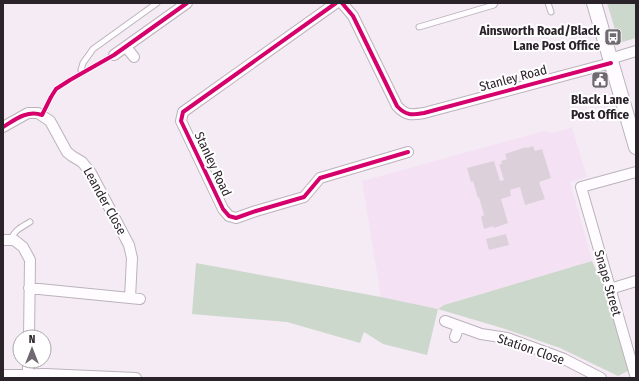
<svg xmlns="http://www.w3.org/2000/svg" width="639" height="381" viewBox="0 0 639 381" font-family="'Fira Sans Condensed',sans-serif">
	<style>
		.built { fill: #f4e2f4 }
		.green { fill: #cdd8cc }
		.building { fill: #dcd1da }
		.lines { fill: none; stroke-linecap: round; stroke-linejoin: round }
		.service-casing { stroke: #bbb3bb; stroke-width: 7 }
		.minor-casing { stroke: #bbb3bb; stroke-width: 12 }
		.secondary-casing { stroke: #bbb3bb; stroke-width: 16 }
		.service { stroke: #fefcfe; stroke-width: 5 }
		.minor { stroke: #fefcfe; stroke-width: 10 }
		.secondary { stroke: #fefcfe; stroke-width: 14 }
		.cycleway-casing { stroke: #fff; stroke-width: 6 }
		.cycleway { stroke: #d6006c; stroke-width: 4 }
		.labels { text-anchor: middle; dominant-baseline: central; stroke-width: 4; stroke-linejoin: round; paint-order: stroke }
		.poi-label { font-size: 13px; font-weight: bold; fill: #2a232a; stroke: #fff; text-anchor: end }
		.street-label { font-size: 13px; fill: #2a232a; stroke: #fff }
	</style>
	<rect width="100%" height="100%" fill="#f5ebf5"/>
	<path class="built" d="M572 127 587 177 570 182 592 261 444 305 438 309 381 297 362 181 544 131 554 133Z"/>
	<path class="green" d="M607 3H636V38L619 43Z
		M592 261 605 289 630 370 618 376 560 348 502 328 438 309 427 355 383 344 364 332 360 343 287 322 192 314 196 263 381 297 438 309 444 305Z"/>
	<path class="building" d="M533 146 535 151 542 149 551 178 539 182 545 199 525 205 520 187 510 190 511 196 501 199 508 223 494 228 493 226 484 229 481 217 484 215 479 197 478 198 473 181 471 182 467 168 494 161 500 181 504 180 499 164H502L501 161 507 159 505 154 526 147 527 148Z
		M506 234 509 245 489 250 486 239Z"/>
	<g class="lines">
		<defs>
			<path id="service" d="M548 3 551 12
				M419 27 494 5 495 3
				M81 70 83 63 93 49 157 3
				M11 240C14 230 22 227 30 222"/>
			<path id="minor" d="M336 3 183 112 181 121 223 209 229 216 236 218 256 211 304 197 320 178 408 152
				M342 3 353 16 397 106C406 116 412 115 424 113L611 63
				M126 47 134 57
				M114 55 187 3
				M610 59 636 51
				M3 127 28 113H38L50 121 67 152 72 156 82 162 91 173 129 245 132 258 130 298
				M3 240H14L23 247 30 260 29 337
				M29 288 140 299
				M610 289 636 281
				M445 321 481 334 507 338 564 359 601 378
				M455 337 459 326
				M28 374V361
				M3 375 45 374 136 378
				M636 378 581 187 636 172"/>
			<path id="secondary" d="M594 3 636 147"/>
		</defs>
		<use href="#service" class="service-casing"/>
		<use href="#minor" class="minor-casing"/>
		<use href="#secondary" class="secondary-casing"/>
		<use href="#service" class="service"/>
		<use href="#minor" class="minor"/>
		<use href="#secondary" class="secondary"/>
		<defs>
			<path id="cycleway" d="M336 3 183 112 181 121 223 209 229 216 236 218 256 211 304 197 320 178 408 152
				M342 3 353 16 397 106C406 116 412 115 424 113L611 63
				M3 127C16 119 27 110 42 115L51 97 56 89 70 80 114 55 187 3"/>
		</defs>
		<use href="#cycleway" class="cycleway-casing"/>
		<use href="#cycleway" class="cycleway"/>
	</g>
	<defs>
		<symbol id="bus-square" viewBox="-11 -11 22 22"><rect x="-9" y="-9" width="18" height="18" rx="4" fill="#716971" stroke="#fff"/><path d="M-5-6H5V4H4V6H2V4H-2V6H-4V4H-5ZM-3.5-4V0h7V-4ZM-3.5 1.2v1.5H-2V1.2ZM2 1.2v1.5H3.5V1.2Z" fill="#fff"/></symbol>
		<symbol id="civic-square" viewBox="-11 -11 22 22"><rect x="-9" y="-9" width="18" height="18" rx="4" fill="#716971" stroke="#fff"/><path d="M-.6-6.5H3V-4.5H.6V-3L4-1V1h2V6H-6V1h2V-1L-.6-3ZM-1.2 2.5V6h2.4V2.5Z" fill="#fff"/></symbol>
	</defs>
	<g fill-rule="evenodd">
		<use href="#bus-square" x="603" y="27" width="20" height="20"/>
		<use href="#civic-square" x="590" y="70" width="20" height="20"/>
	</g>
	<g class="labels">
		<g class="poi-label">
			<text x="600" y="30">Ainsworth Road/Black<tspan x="600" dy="15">Lane Post Office</tspan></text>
			<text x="600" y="99" text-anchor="middle">Black Lane<tspan x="600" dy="15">Post Office</tspan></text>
		</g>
		<g class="street-label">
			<text transform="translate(513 78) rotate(-15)">Stanley Road</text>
			<text transform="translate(213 164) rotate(65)">Stanley Road</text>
			<text transform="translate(105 201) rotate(61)">Leander Close</text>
			<text transform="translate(608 283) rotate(74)">Snape Street</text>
			<text transform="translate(531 349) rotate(19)">Station Close</text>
		</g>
	</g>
	<rect width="639" height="381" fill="none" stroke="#2a232a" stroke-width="8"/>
	<g transform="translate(32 349)"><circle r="19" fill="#ffffff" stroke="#aaa7aa"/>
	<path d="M0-3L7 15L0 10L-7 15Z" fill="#716971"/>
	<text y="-6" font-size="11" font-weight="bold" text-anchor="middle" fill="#2a232a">N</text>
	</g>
</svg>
